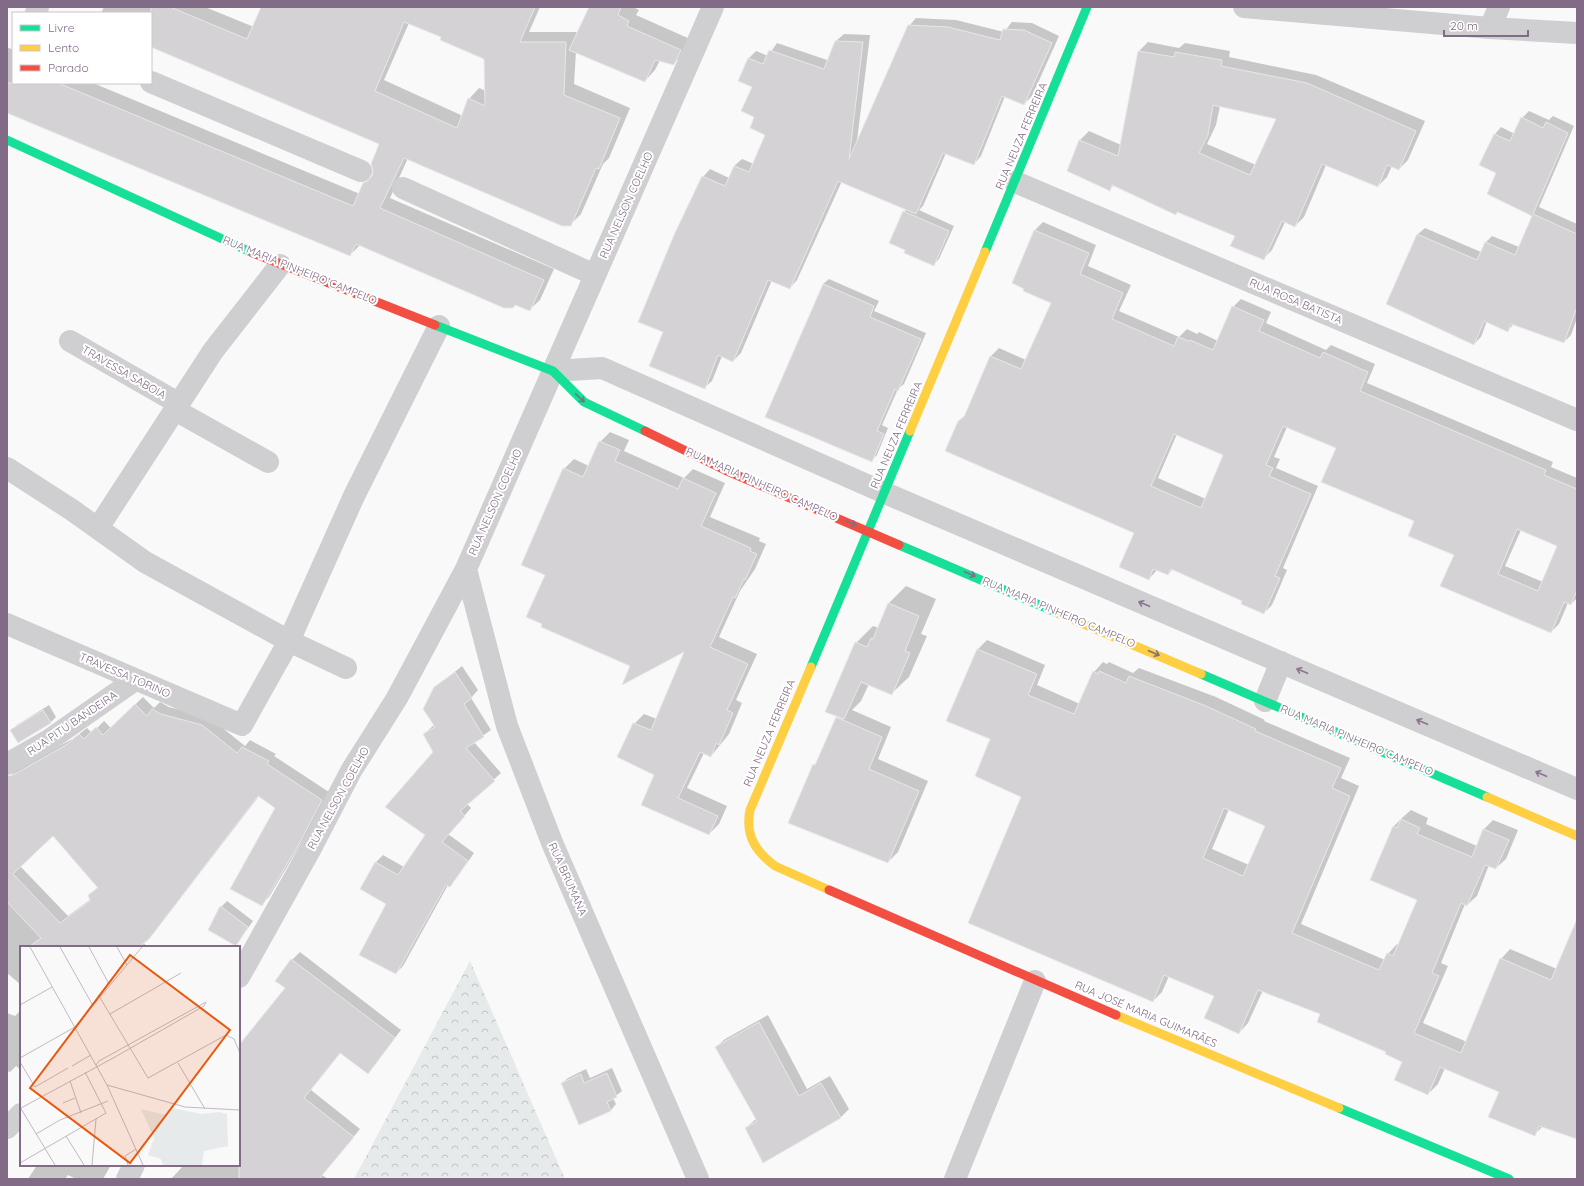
<svg xmlns="http://www.w3.org/2000/svg" width="1584" height="1186" viewBox="0 0 1584 1186" font-family="Quicksand,sans-serif">
	<style>
		.forest { fill: url(#forest-crowns) }
		.shadow { fill: #0003; fill-rule: evenodd }
		.building { fill: #d4d2d5; stroke: #e8e8e8; fill-rule: evenodd }
		.lines { fill: none; stroke-linecap: round; stroke-linejoin: round }
		.street { stroke: #cfced0; stroke-width: 22 }
		.fast { stroke: #16e098; stroke-width: 9 }
		.slow { stroke: #ffcf43; stroke-width: 9 }
		.jam { stroke: #f24e42; stroke-width: 9 }
		.oneway { stroke: #7d7188 }
		.oneway2 { stroke: #8a758e }
		.labels { text-anchor: middle; dominant-baseline: central; stroke-width: 4; stroke-linejoin: round; paint-order: stroke }
		.street-label { font-size: 11px; fill: #826b87; stroke: #fff }
		.inset-road { fill: none; stroke: #c2b8c4; stroke-width: 1 }
		.view { fill: #e8590c; fill-opacity: 0.15; stroke: #e8590c; stroke-width: 2 }
		.inset-edge { fill: none; stroke: #826b87; stroke-width: 2 }
	</style>
	<defs>
		<pattern id="forest-crowns" width="20" height="18" patternUnits="userSpaceOnUse"><rect width="20" height="18" fill="#e6eaea"/><path d="M2 6a3 3 0 1 1 6 0M12 15a3 3 0 1 1 6 0" fill="none" stroke="#c0c2c3"/></pattern>
	</defs>
	<rect width="100%" height="100%" fill="#f9f9f9"/>
	<path class="forest" d="M470 961 565 1179H354Z"/>
	<path class="shadow" d="M104 7H205L254 27 262 7H540L529 32H577L576 37 590 7H633L639 10 636 15 690 39 684 54 673 64 660 60 655 70 645 81 576 52 574 84 630 108 609 158 603 164 581 214 570 225 408 158 390 198 554 269 540 300 529 310 516 304 513 307 360 245 350 255 7 112V47L13 50V83H93L360 194 364 184 374 174 381 143 151 47V13H101ZM409 23 442 37 485 58 486 91 479 88 469 99 463 116 384 80Z
		M916 18 956 20 1004 32 1012 22 1032 23 1059 36 1032 96 1024 104 1005 96 981 156 974 164 946 153 923 206 919 210 954 226 939 259 934 264 891 243 906 209 842 181 797 280 790 288 772 280 741 353 733 361 722 356 712 381 704 388 664 332 703 177 710 169 729 178 734 166 742 159 754 164 766 135 756 116 753 87 739 81 749 58 756 51 768 56 777 43 830 61 836 41 844 34 870 35 857 141 909 26Z
		M1148 42 1179 48 1185 43 1230 51 1229 57 1316 75 1425 121 1408 160 1399 169 1392 166 1387 177 1378 186 1326 165 1304 217 1295 226 1285 222 1272 250 1263 259 1236 236 1178 211 1175 214 1114 185 1110 189 1068 170 1080 140 1089 131 1121 145 1139 51ZM1220 106 1277 118 1256 165 1207 144 1216 125Z
		M1529 111 1549 120 1553 116 1574 126 1539 207 1577 224V318L1571 335 1564 342 1514 324 1508 330 1487 321 1481 337 1474 344 1418 234 1425 228 1481 252 1486 242 1492 236 1519 247 1533 216 1497 172 1480 165 1495 134 1501 127 1515 134 1522 118Z
		M1043 222 1096 245 1088 266 1131 285 1119 311 1179 337 1187 329 1197 334 1199 332 1218 341 1233 307 1241 299 1271 312 1266 323 1326 350 1331 345 1375 364 1367 383 1553 462 1551 467 1577 478V598L1571 604 1568 603 1559 624 1551 632 1415 521 1337 447 1287 427 1274 457 1280 459 1276 468 1318 486 1283 568 1287 570 1272 605 1264 613 1244 600 1173 569 1168 574 1157 570 1149 579 1135 532 959 421 966 414 991 356 999 348 1026 360 1052 303 1013 282 1035 230ZM1177 434 1224 455 1206 499 1158 478ZM1521 530 1558 545 1543 582 1505 566Z
		M829 279 879 301 874 311 926 333 904 384 898 389 882 425 888 428 877 455 871 461 823 284Z
		M610 432 629 440 624 451 684 478 693 469 725 483 710 517 760 538 759 541 766 544 755 569 740 591 719 637 757 654 736 700 742 703 729 734 711 756 704 753 687 788 727 806 719 824 709 834 655 774 634 724 644 714 657 719 686 650 631 665 546 574 564 469 574 459 589 466 600 442Z
		M906 586 936 599 921 634 927 636 909 677 891 694 869 684 861 701 852 710 891 727 878 759 928 781 898 852 888 862 814 765 817 762 839 716 856 643 873 626 879 628 889 603Z
		M987 640 1045 665 1037 685 1080 704 1094 672 1103 662 1107 664 1109 662 1133 673 1139 668 1216 697 1265 720 1264 721 1350 758 1341 778 1359 786 1301 924 1385 960 1388 954 1397 944 1399 945 1418 899 1393 827 1403 817 1411 810 1428 818 1426 824 1477 846 1484 829 1493 820 1518 830 1506 859 1496 868 1489 865 1477 896 1467 905 1465 904 1441 963 1448 966 1423 1023 1467 1042 1501 959 1510 949 1557 969 1577 923V1138L1543 1126 1534 1135 1500 1091 1445 1068 1438 1084 1428 1094 1404 1061 1321 1014 1263 990 1248 1023 1239 1033 1215 996 1169 976 1162 992 1153 1001 1022 796 991 739 947 720 978 649ZM1229 809 1266 825 1249 865 1212 849Z
		M462 666 478 690 471 698 491 730 474 742 501 773 467 804 471 808 448 834 474 853 456 879 448 885 403 966 396 973 387 903 361 888 376 862 383 855 404 867 426 835 435 752 424 734 434 725 435 688Z
		M143 697 154 708 160 702 169 707 209 717 245 746 250 740 276 754 274 756 329 792 306 835 269 897 262 904 277 807 259 796 153 934 144 943 147 947H21V985L7 973V779L18 769 74 738 87 728 92 733 104 721 111 728ZM53 835 98 887 89 895 91 899 68 916 20 866Z
		M49 705 56 717 51 722 19 742 12 731 17 725Z
		M227 901 253 921 236 945 209 929 221 907Z
		M300 952 401 1030 368 1073 341 1052 311 1090 360 1129 322 1175 328 1179H171L184 1165H239V1048L287 988 292 960Z
		M21 1010V1070L16 1066 10 1072 7 1071V1013L15 1016Z
		M768 1015 807 1089 830 1076 849 1109 840 1118 746 1128 757 1118 716 1047 725 1039Z
		M612 1068 622 1091 613 1098 616 1104 611 1110 580 1123 562 1083 568 1078 586 1069 590 1078Z
		M37 1165H111L103 1179H76L68 1175 65 1179H28Z"/>
	<path class="building" d="M151 7H170L247 39 261 7H535L520 42H566L564 95 620 118 599 169 596 168 571 226H562L404 158 380 208 544 280 530 311 515 305 513 308H504L356 244 350 256 7 113V83H58L353 206 363 183 368 181 372 176 373 170 371 164 379 144 151 47ZM404 22 441 37 440 40 484 59 485 106 468 98 457 128 375 91Z
		M589 7H621L618 15 629 21 627 26 681 50 674 65 655 60 645 82 569 50Z
		M908 25 948 27 1000 40 1003 29 1024 30 1052 43 1024 105 1002 96 974 165 943 153 916 214 838 181 790 289 768 280 733 362 718 355 705 389 649 366 663 332 638 322 674 235 702 176 725 186 734 166 749 172 765 135 750 128 754 117 741 111 752 87 738 81 748 58 763 64 769 50 824 69 835 41 863 42 849 159Z
		M1138 51 1174 57 1175 52 1222 60 1221 66 1307 83 1416 131 1399 170 1387 165 1378 187 1322 164 1295 227 1282 221 1264 260 1230 246 1235 236 1177 212 1176 215 1112 185 1110 191 1067 171 1079 140 1118 156ZM1213 105 1276 119 1250 175 1199 153 1208 135Z
		M1521 117 1543 128 1546 122 1568 133 1533 214 1577 234V307L1564 343 1511 324 1508 332 1484 321 1474 345 1386 304 1417 234 1477 260 1485 242 1515 255 1532 216 1487 194 1496 173 1479 165 1494 134 1510 141Z
		M903 211 949 231 934 266 904 253 905 250 889 243Z
		M1034 230 1089 253 1080 274 1123 293 1112 319 1174 346 1178 337 1189 341 1190 340 1213 350 1232 306 1264 320 1259 331 1320 358 1323 352 1368 372 1360 391 1546 470 1544 475 1577 489V590L1571 605 1564 602 1551 633 1440 586 1454 555 1408 536 1414 521 1321 482 1336 448 1283 426 1266 465 1273 468 1269 476 1311 494 1275 576 1280 578 1264 614 1241 604 1242 601 1171 569 1168 575 1153 569 1149 580 1119 567 1134 533 945 451 958 421 964 417 990 356 1021 369 1051 303 1023 291 1024 289 1012 283ZM1174 434 1223 455 1201 508 1151 486ZM1517 529 1557 546 1538 591 1498 574Z
		M823 284 874 306 870 317 921 339 898 391 895 389 877 431 884 434 872 462 765 417Z
		M599 441 620 450 615 461 678 489 683 478 716 493 701 526 751 548 750 551 757 554 745 580 744 579 735 598 733 597 710 647 748 664 727 710 733 713 719 745 716 743 711 757 700 752 678 798 718 816 709 835 641 805 654 775 617 757 633 723 651 730 684 652 622 685 630 666 541 627 542 624 526 617 545 575 521 565 563 468 583 477Z
		M888 603 919 616 905 651 910 653 892 695 861 682 844 719 825 712 855 642 867 647 871 638 873 639Z
		M977 649 1037 674 1028 695 1074 714 1093 671 1098 674 1099 671 1126 683 1129 676 1206 706 1256 729 1255 731 1341 768 1332 788 1350 796 1292 933 1379 970 1387 953 1393 956 1417 900 1370 880 1393 826 1397 828 1401 819 1420 828 1417 834 1472 857 1483 829 1509 840 1496 869 1485 865 1467 906 1461 903 1432 973 1439 976 1414 1033 1461 1053 1500 958 1551 980 1577 919V1139L1539 1126 1535 1136 1488 1117 1499 1092 1440 1067 1428 1095 1394 1080 1402 1062 1385 1054 1386 1052 1317 1022 1320 1014 1258 990 1239 1034 1204 1018 1214 996 1164 975 1153 1002 968 923 1021 797 975 776 990 739 946 721ZM1224 808 1265 826 1243 876 1203 858Z
		M455 672 472 698 464 704 484 737 466 748 495 781 460 811 465 816 442 842 468 861 450 887 446 885 396 974 359 955 386 904 360 889 375 862 398 875 425 835 385 807 433 752 423 734 435 727 423 709 434 687Z
		M135 704 147 716 152 709 161 714 202 725 237 753 242 747 269 761 267 764 322 800 299 844 262 906 230 889 275 808 258 796 149 939 139 947H29L41 938 7 902V776L13 775 66 745 79 734 84 739 96 727 103 735ZM53 836 98 888 88 895 90 901 60 923 13 874Z
		M43 710 51 723 18 743 10 730Z
		M836 717 882 737 869 769 919 791 888 863 788 823 813 764 815 765Z
		M220 906 248 927 236 946 208 930Z
		M291 959 395 1038 368 1074 340 1053 304 1098 354 1137 319 1179H239V1045L285 988 275 981Z
		M759 1022 799 1096 821 1083 841 1118 763 1163 745 1128 757 1121 715 1047Z
		M607 1073 617 1097 607 1102 611 1111 579 1125 561 1083 581 1074 584 1083Z"/>
	<g class="lines">
		<path class="street" d="M1244 7 1490 28 1577 33
			M36 13 38 7
			M1490 28 1499 7
			M151 82 361 171
			M1015 182 1577 420
			M403 188 595 275
			M70 341 178 403
			M553 371 602 368 885 493 1577 789
			M175 410 268 462
			M7 468 72 510 145 562 289 641 346 668
			M98 528 213 351 280 265
			M466 569 507 726 553 845 698 1179
			M7 624 242 725 289 641 354 496 439 326
			M1265 701 1281 662
			M7 764 49 740 135 680
			M239 977 310 850 351 771 397 698 466 569 713 7
			M7 1128 21 1114
			M127 1179 134 1165
			M955 1179 1035 981"/>
		<path class="fast" d="M7 140 253 253
			M985 252 1087 7
			M435 325 553 371 584 402 645 431
			M899 545 1058 613
			M811 667 910 431
			M1201 674 1487 797
			M1339 1108 1509 1179"/>
		<path class="slow" d="M910 431 985 252
			M1058 613 1201 674
			M811 667 750 810C745 835 755 851 775 866L829 890
			M1487 797 1577 836
			M1116 1015 1339 1108"/>
		<path class="jam" d="M253 253 435 325
			M645 431 725 470 899 545
			M829 890 1116 1015"/>
	</g>
	<defs><path id="oneway-shaft" d="M-6 0H5M1.5-3L5.5 0L1.5 3" fill="none" stroke-width="1.6" stroke-linecap="round" stroke-linejoin="round"/></defs>
	<g class="oneway">
		<use href="#oneway-shaft" transform="translate(580 398) rotate(43)"/>
		<use href="#oneway-shaft" transform="translate(851 523) rotate(23)"/>
		<use href="#oneway-shaft" transform="translate(970 574) rotate(23)"/>
		<use href="#oneway-shaft" transform="translate(1154 653) rotate(23)"/>
	</g>
	<g class="oneway2">
		<use href="#oneway-shaft" transform="translate(1144 604) rotate(-157)"/>
		<use href="#oneway-shaft" transform="translate(1302 671) rotate(-157)"/>
		<use href="#oneway-shaft" transform="translate(1422 722) rotate(-157)"/>
		<use href="#oneway-shaft" transform="translate(1541 774) rotate(-157)"/>
	</g>
	<g class="labels">
		<g class="street-label">
			<text transform="translate(1021 136) rotate(-67)">RUA NEUZA FERREIRA</text>
			<text transform="translate(626 205) rotate(-66)">RUA NELSON COELHO</text>
			<text transform="translate(300 270) rotate(22)">RUA MARIA PINHEIRO CAMPELO</text>
			<text transform="translate(1296 301) rotate(23)">RUA ROSA BATISTA</text>
			<text transform="translate(124 372) rotate(30)">TRAVESSA SABOIA</text>
			<text transform="translate(896 435) rotate(-67)">RUA NEUZA FERREIRA</text>
			<text transform="translate(762 484) rotate(24)">RUA MARIA PINHEIRO CAMPELO</text>
			<text transform="translate(495 502) rotate(-66)">RUA NELSON COELHO</text>
			<text transform="translate(1059 612) rotate(23)">RUA MARIA PINHEIRO CAMPELO</text>
			<text transform="translate(125 675) rotate(23)">TRAVESSA TORINO</text>
			<text transform="translate(72 723) rotate(-34)">RUA PITU BANDEIRA</text>
			<text transform="translate(769 733) rotate(-67)">RUA NEUZA FERREIRA</text>
			<text transform="translate(1357 740) rotate(23)">RUA MARIA PINHEIRO CAMPELO</text>
			<text transform="translate(338 798) rotate(-61)">RUA NELSON COELHO</text>
			<text transform="translate(568 879) rotate(66)">RUA BRUMANA</text>
			<text transform="translate(1146 1014) rotate(23)">RUA JOSÉ MARIA GUIMARÃES</text>
		</g>
	</g>
	<g transform="translate(20 946)">
		<rect width="220" height="220" fill="#f9f9f9"/>
		<path d="M153 162 181 168 199 166 207 168 208 200 184 205 182 219H143L141 213 128 209 134 192 121 163 146 169Z" fill="#e6eaea"/>
		<path class="inset-road" d="M10 1 87 139 123 219M40 1 72 58M69 1 89 38M97 1 107 19M79 50 128 132 206 89 214 93 220 107M0 59 32 41M90 68 161 27M0 112 55 81 122 1M0 116 15 141 48 122M158 117 185 163M52 120 71 109M50 135 61 167M87 139 165 161 220 164M43 157 55 152M0 161 35 219M1 162 95 111 184 60 186 56 79 115 76 119M16 188 40 174 88 155M46 190 64 219M0 217 86 167 65 126M72 219 76 173M108 219 105 210 116 203"/>
		<path class="view" d="M110 9 210 84 110 217 10 142Z"/>
		<rect width="220" height="220" class="inset-edge"/>
	</g>
	<rect width="1584" height="1186" fill="none" stroke="#826b87" stroke-width="16"/>
	<rect x="12" y="12" width="140" height="72" fill="#ffffff" stroke="#cdc4cf"/>
	<rect x="20" y="25" width="20" height="6" fill="#16e098" stroke="#cdc4cf"/>
	<text x="48" y="32" font-size="12" fill="#826b87">Livre</text>
	<rect x="20" y="45" width="20" height="6" fill="#ffcf43" stroke="#cdc4cf"/>
	<text x="48" y="52" font-size="12" fill="#826b87">Lento</text>
	<rect x="20" y="65" width="20" height="6" fill="#f24e42" stroke="#cdc4cf"/>
	<text x="48" y="72" font-size="12" fill="#826b87">Parado</text>
	<path d="M1444 30v6h84v-6" fill="none" stroke="#826b87" stroke-width="2"/>
	<text x="1450" y="30" font-size="12" fill="#826b87" stroke="#ffffff" stroke-width="3" paint-order="stroke">20 m</text>
</svg>
